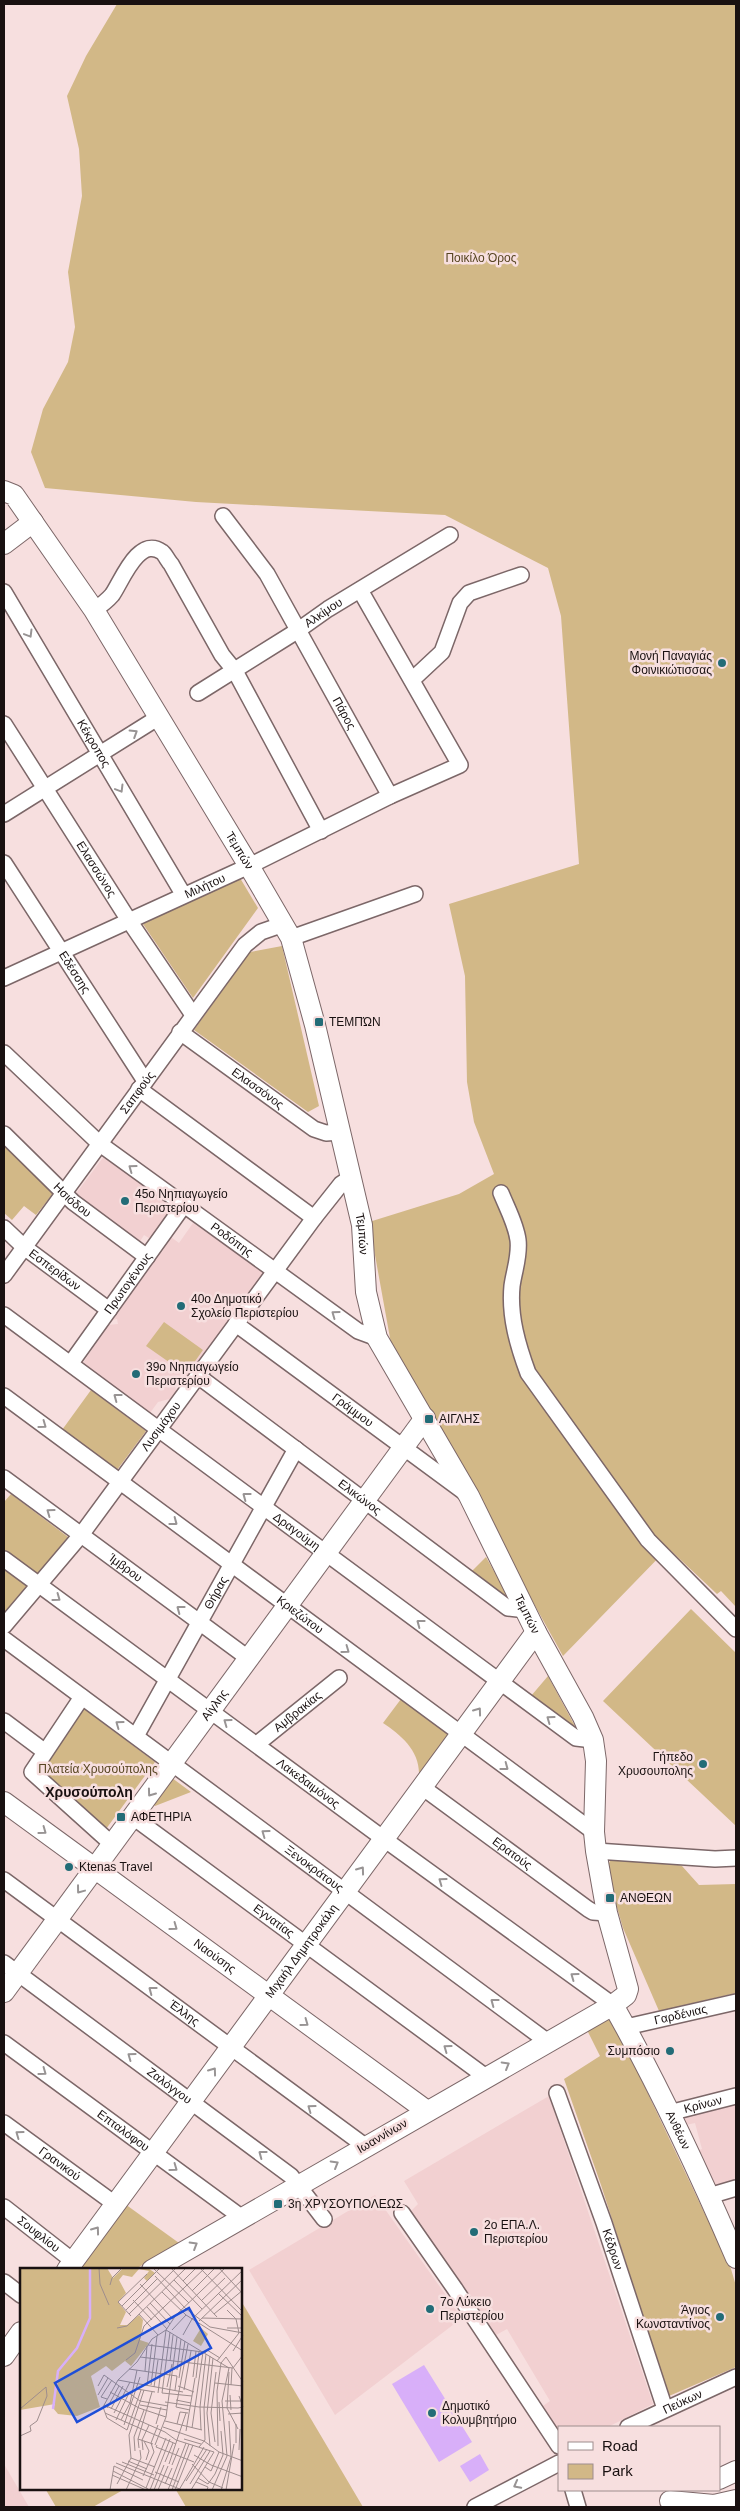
<svg xmlns="http://www.w3.org/2000/svg" width="740" height="2511" viewBox="0 0 740 2511" font-family="Arial,sans-serif">
	<style>
		.built { fill: #f2d0d1 }
		.green { fill: #d2b887 }
		.water { fill: #d8aff9 }
		.lines { fill: none; stroke-linecap: round; stroke-linejoin: round }
		.street-casing { stroke: #7c6768; stroke-width: 18 }
		.secondary-casing { stroke: #7c6768; stroke-width: 22 }
		.street { stroke: #fff; stroke-width: 15 }
		.secondary { stroke: #fff; stroke-width: 20 }
		.oneway { stroke: #989494 }
		.poi-dot { fill: #236c77; stroke: #f7dfdf; stroke-width: 2 }
		.labels { text-anchor: middle; dominant-baseline: central; stroke-width: 5; stroke-linejoin: round; paint-order: stroke }
		.park-label { font-size: 12px; fill: #574522; stroke: #f7dfdf }
		.street-label { font-size: 12px; fill: #191111; stroke: #f7dfdf }
		.poi-label { font-size: 12px; fill: #191111; stroke: #f7dfdf; text-anchor: start }
		.neighbourhood-label { font-size: 14px; font-weight: bold; fill: #191111; stroke: #f7dfdf }
		.inset-river { fill: none; stroke: #d8aff9; stroke-width: 2.5 }
		.inset-road { fill: none; stroke: #9e8d8d; stroke-width: 1 }
		.view { fill: #1d4ed8; fill-opacity: 0.15; stroke: #1d4ed8; stroke-width: 2.5 }
		.inset-edge { fill: none; stroke: #191111; stroke-width: 2.5 }
	</style>
	<rect width="100%" height="100%" fill="#f7dfdf"/>
	<path class="built" d="M105 1155 175 1207 152 1240 144 1235 139 1243 75 1195Z
		M193 1223 264 1272 184 1381 175 1382 176 1393 173 1398 158 1402 150 1413 83 1363 108 1325 118 1324 117 1319 113 1320 160 1253 162 1252 171 1237 179 1243Z
		M549 2096 653 2404 608 2427H559V2438L540 2408 550 2401 507 2329 496 2335 411 2211 418 2204 404 2181Z
		M736 2103V2181L711 2190 702 2154 697 2151 702 2149 695 2123 686 2125 683 2117Z
		M375 2195 462 2318 335 2415 249 2270Z
		M4 2464 29 2507H4Z"/>
	<path class="green" d="M117 4H736V1607L721 1591 717 1594 668 1548 563 1656 392 1349 369 1222 459 1194 494 1174 474 1122 467 1082 465 976 449 904 579 864 561 616 548 568 445 515 196 502 45 488 31 452 43 409 68 362 75 327 68 272 82 196 79 149 67 96 86 56Z
		M240 878 258 908 193 998 143 924Z
		M282 946 319 1106 308 1112 194 1030 250 952Z
		M4 1141 55 1191 36 1215 24 1206 12 1220 4 1213Z
		M164 1322 203 1350 186 1374 146 1346Z
		M91 1390 146 1431 117 1470 62 1430Z
		M11 1494 68 1537 37 1575 4 1551V1502Z
		M486 1557 508 1596 506 1598 470 1573Z
		M4 1569 28 1586 4 1615Z
		M691 1609 736 1653V1826L603 1701Z
		M548 1676 576 1728 531 1696Z
		M401 1699 450 1734 419 1775C420 1751 401 1735 383 1723Z
		M83 1708 155 1762 106 1829 40 1770Z
		M172 1778 191 1792 155 1806 153 1804Z
		M617 1858 670 1862 682 1866 699 1885 736 1884V1993L659 2011 623 1928 606 1870 610 1861Z
		M608 2019 614 2022 731 2269 736 2286V2367L669 2396 601 2185 564 2079 600 2056 587 2030Z
		M125 2204 179 2243 134 2270H77Z
		M241 2301 246 2309 363 2507H186L176 2490H241Z
		M46 2490H123L93 2507H56Z"/>
	<path class="water" d="M424 2365 472 2442 439 2462 392 2384Z
		M480 2454 489 2470 470 2482 460 2466Z"/>
	<g class="lines">
		<defs>
			<g id="street">
				<path id="s1" d="M223 516 267 574 390 796"/>
				<path id="s2" d="M4 592 183 894"/>
				<path d="M94 610C100 606 106 602 112 595 121 583 138 535 162 552 165 554 168 561 171 564L222 655 235 671 321 831"/>
				<path d="M412 680 442 652 460 603 469 593 521 575"/>
				<path id="s3" d="M198 693 297 631 328 609 450 535"/>
				<path id="s4" d="M4 724 128 919 193 1015"/>
				<path d="M4 814 159 717"/>
				<path id="s5" d="M4 863 145 1081"/>
				<path d="M291 938 415 894"/>
				<path id="s6" d="M4 978 249 866 390 796 460 765 360 590"/>
				<path id="s7" d="M180 1032 314 1129 326 1133 340 1132"/>
				<path id="s8" d="M4 1053 100 1144 358 1331 377 1338"/>
				<path d="M139 1089 314 1218"/>
				<path id="s9" d="M4 1134 73 1202 147 1257"/>
				<path d="M501 1193C507 1208 516 1224 518 1240 520 1256 514 1271 512 1286 509 1316 518 1346 528 1373L648 1540 736 1629"/>
				<path id="s10" d="M4 1228 24 1247 109 1310"/>
				<path id="s11" d="M4 1275 245 945 261 932 284 924"/>
				<path id="s12" d="M4 1315 576 1738 593 1740"/>
				<path id="s13" d="M236 1324 464 1492"/>
				<path id="s14" d="M71 1363 184 1205"/>
				<path id="s15" d="M198 1376 508 1608 526 1610"/>
				<path id="s16" d="M4 1396 594 1832"/>
				<path id="s17" d="M4 1478 248 1658"/>
				<path id="s18" d="M4 1559 384 1839 613 2005"/>
				<path id="s19" d="M4 1626 81 1535 314 1218 341 1184 350 1178"/>
				<path id="s20" d="M4 1639 548 2042"/>
				<path d="M82 1697 32 1772 113 1845"/>
				<path d="M4 1721 44 1751"/>
				<path id="s21" d="M136 1736 296 1449"/>
				<path id="s22" d="M257 1744 339 1678"/>
				<path id="s23" d="M422 1787 588 1909 593 1912 607 1913"/>
				<path id="s24" d="M133 1817 486 2077"/>
				<path d="M596 1851 715 1859 736 1858"/>
				<path id="s25" d="M4 1880 365 2146"/>
				<path id="s26" d="M4 1963 291 2176 324 2219"/>
				<path id="s27" d="M626 2027 736 2002"/>
				<path id="s28" d="M4 2043 241 2217"/>
				<path id="s29" d="M557 2093 604 2223 665 2409"/>
				<path id="s30" d="M669 2113 736 2096"/>
				<path id="s31" d="M4 2123 115 2204"/>
				<path d="M709 2196 736 2188"/>
				<path id="s32" d="M4 2207 73 2261"/>
				<path d="M402 2213 455 2289 559 2446"/>
				<path d="M4 2282 21 2295"/>
				<path id="s33" d="M628 2427 736 2377"/>
				<path d="M573 2490 578 2507"/>
				<path d="M475 2507 559 2463"/>
			</g>
			<g id="secondary">
				<path id="s34" d="M4 491 14 495 94 610 249 866 291 938 315 1025 362 1225 366 1292 377 1338 469 1496 536 1632 583 1717 593 1740 596 1761 594 1832 596 1851 607 1913 628 1989 626 1995 613 2005 152 2270"/>
				<path d="M4 544 33 522"/>
				<path id="s35" d="M4 1802 427 2111"/>
				<path id="s36" d="M4 1992 425 1418"/>
				<path id="s37" d="M613 2005C659 2086 699 2172 736 2258"/>
				<path id="s38" d="M67 2270 536 1632"/>
				<path d="M4 2356 21 2332"/>
				<path d="M719 2479 736 2471"/>
				<path d="M670 2501 714 2505 736 2500"/>
			</g>
		</defs>
		<use href="#street" class="street-casing"/>
		<use href="#secondary" class="secondary-casing"/>
		<use href="#street" class="street"/>
		<use href="#secondary" class="secondary"/>
	</g>
	<defs><path id="oneway-chevron" d="M-2-3.5L2.5 0L-2 3.5" fill="none" stroke-width="1.6" stroke-linecap="round" stroke-linejoin="round" transform="scale(1.25)"/></defs>
	<g class="oneway">
		<use href="#oneway-chevron" transform="translate(29 634) rotate(59)"/>
		<use href="#oneway-chevron" transform="translate(134 733) rotate(-32)"/>
		<use href="#oneway-chevron" transform="translate(120 789) rotate(59)"/>
		<use href="#oneway-chevron" transform="translate(132 1168) rotate(-144)"/>
		<use href="#oneway-chevron" transform="translate(335 1314) rotate(-144)"/>
		<use href="#oneway-chevron" transform="translate(117 1397) rotate(-143)"/>
		<use href="#oneway-chevron" transform="translate(43 1425) rotate(36)"/>
		<use href="#oneway-chevron" transform="translate(246 1496) rotate(-143)"/>
		<use href="#oneway-chevron" transform="translate(50 1512) rotate(-144)"/>
		<use href="#oneway-chevron" transform="translate(174 1522) rotate(37)"/>
		<use href="#oneway-chevron" transform="translate(57 1598) rotate(36)"/>
		<use href="#oneway-chevron" transform="translate(180 1609) rotate(-143)"/>
		<use href="#oneway-chevron" transform="translate(420 1623) rotate(-143)"/>
		<use href="#oneway-chevron" transform="translate(346 1650) rotate(36)"/>
		<use href="#oneway-chevron" transform="translate(478 1711) rotate(-54)"/>
		<use href="#oneway-chevron" transform="translate(550 1719) rotate(-144)"/>
		<use href="#oneway-chevron" transform="translate(227 1722) rotate(-144)"/>
		<use href="#oneway-chevron" transform="translate(119 1724) rotate(-144)"/>
		<use href="#oneway-chevron" transform="translate(505 1767) rotate(37)"/>
		<use href="#oneway-chevron" transform="translate(151 1793) rotate(126)"/>
		<use href="#oneway-chevron" transform="translate(43 1831) rotate(36)"/>
		<use href="#oneway-chevron" transform="translate(265 1833) rotate(-144)"/>
		<use href="#oneway-chevron" transform="translate(361 1870) rotate(-54)"/>
		<use href="#oneway-chevron" transform="translate(442 1881) rotate(-144)"/>
		<use href="#oneway-chevron" transform="translate(80 1890) rotate(127)"/>
		<use href="#oneway-chevron" transform="translate(174 1927) rotate(36)"/>
		<use href="#oneway-chevron" transform="translate(574 1976) rotate(-144)"/>
		<use href="#oneway-chevron" transform="translate(152 1990) rotate(-143)"/>
		<use href="#oneway-chevron" transform="translate(494 2002) rotate(-143)"/>
		<use href="#oneway-chevron" transform="translate(305 2023) rotate(36)"/>
		<use href="#oneway-chevron" transform="translate(447 2048) rotate(-144)"/>
		<use href="#oneway-chevron" transform="translate(131 2056) rotate(-144)"/>
		<use href="#oneway-chevron" transform="translate(506 2065) rotate(-30)"/>
		<use href="#oneway-chevron" transform="translate(213 2071) rotate(-54)"/>
		<use href="#oneway-chevron" transform="translate(43 2072) rotate(36)"/>
		<use href="#oneway-chevron" transform="translate(311 2108) rotate(-144)"/>
		<use href="#oneway-chevron" transform="translate(19 2134) rotate(-144)"/>
		<use href="#oneway-chevron" transform="translate(262 2154) rotate(-143)"/>
		<use href="#oneway-chevron" transform="translate(335 2164) rotate(-30)"/>
		<use href="#oneway-chevron" transform="translate(174 2168) rotate(36)"/>
		<use href="#oneway-chevron" transform="translate(96 2230) rotate(-54)"/>
		<use href="#oneway-chevron" transform="translate(194 2245) rotate(-31)"/>
		<use href="#oneway-chevron" transform="translate(517 2485) rotate(152)"/>
	</g>
	<g class="poi-dot">
		<circle cx="722" cy="663" r="5"/>
		<rect x="314" y="1017" width="10" height="10" rx="2.5"/>
		<circle cx="125" cy="1201" r="5"/>
		<circle cx="181" cy="1306" r="5"/>
		<circle cx="136" cy="1374" r="5"/>
		<rect x="424" y="1414" width="10" height="10" rx="2.5"/>
		<circle cx="703" cy="1764" r="5"/>
		<rect x="116" y="1812" width="10" height="10" rx="2.5"/>
		<circle cx="69" cy="1867" r="5"/>
		<rect x="605" y="1893" width="10" height="10" rx="2.5"/>
		<circle cx="670" cy="2051" r="5"/>
		<rect x="273" y="2199" width="10" height="10" rx="2.5"/>
		<circle cx="474" cy="2232" r="5"/>
		<circle cx="430" cy="2309" r="5"/>
		<circle cx="720" cy="2317" r="5"/>
		<circle cx="432" cy="2413" r="5"/>
	</g>
	<g class="labels">
		<g class="park-label">
			<text x="481" y="258">Ποικίλο Όρος</text>
			<text x="98" y="1769">Πλατεία Χρυσούπολης</text>
		</g>
		<g class="street-label">
			<text stroke="none"><textPath href="#s3" startOffset="149">Αλκίμου</textPath></text>
			<text stroke="none"><textPath href="#s1" startOffset="232">Πάρος</textPath></text>
			<text stroke="none"><textPath href="#s2" startOffset="176">Κέκροπος</textPath></text>
			<text stroke="none"><textPath href="#s34" startOffset="432">Τεμπών</textPath></text>
			<text stroke="none"><textPath href="#s4" startOffset="172">Ελασσώνος</textPath></text>
			<text stroke="none"><textPath href="#s6" startOffset="221">Μιλήτου</textPath></text>
			<text stroke="none"><textPath href="#s5" startOffset="130">Εδέσσης</textPath></text>
			<text stroke="none"><textPath href="#s7" startOffset="96">Ελασσόνος</textPath></text>
			<text stroke="none"><textPath href="#s11" startOffset="226">Σαπφούς</textPath></text>
			<text stroke="none"><textPath href="#s9" startOffset="95">Ησιόδου</textPath></text>
			<text stroke="none"><textPath href="#s34" startOffset="838">Τεμπών</textPath></text>
			<text stroke="none"><textPath href="#s8" startOffset="295">Ροδόπης</textPath></text>
			<text stroke="none"><textPath href="#s10" startOffset="66">Εσπερίδων</textPath></text>
			<text stroke="none"><textPath href="#s14" startOffset="98">Πρωτογένους</textPath></text>
			<text stroke="none"><textPath href="#s13" startOffset="145">Γράμμου</textPath></text>
			<text stroke="none"><textPath href="#s19" startOffset="254">Λυσιμάχου</textPath></text>
			<text stroke="none"><textPath href="#s15" startOffset="202">Ελικώνος</textPath></text>
			<text stroke="none"><textPath href="#s12" startOffset="364">Δραγούμη</textPath></text>
			<text stroke="none"><textPath href="#s17" startOffset="151">Ίμβρου</textPath></text>
			<text stroke="none"><textPath href="#s21" startOffset="164">Θήρας</textPath></text>
			<text stroke="none"><textPath href="#s34" startOffset="1258">Τεμπών</textPath></text>
			<text stroke="none"><textPath href="#s16" startOffset="368">Κριεζώτου</textPath></text>
			<text stroke="none"><textPath href="#s36" startOffset="356">Αίγλης</textPath></text>
			<text stroke="none"><textPath href="#s22" startOffset="52">Αμβρακίας</textPath></text>
			<text stroke="none"><textPath href="#s18" startOffset="378">Λακεδαιμόνος</textPath></text>
			<text stroke="none"><textPath href="#s23" startOffset="112">Ερατούς</textPath></text>
			<text stroke="none"><textPath href="#s20" startOffset="386">Ξενοκράτους</textPath></text>
			<text stroke="none"><textPath href="#s24" startOffset="175">Εγνατίας</textPath></text>
			<text stroke="none"><textPath href="#s38" startOffset="396">Μιχαήλ Δημητροκάλη</textPath></text>
			<text stroke="none"><textPath href="#s35" startOffset="261">Ναούσης</textPath></text>
			<text stroke="none"><textPath href="#s25" startOffset="224">Έλλης</textPath></text>
			<text stroke="none"><textPath href="#s27" startOffset="56">Γαρδένιας</textPath></text>
			<text stroke="none"><textPath href="#s26" startOffset="206">Ζαλόγγου</textPath></text>
			<text stroke="none"><textPath href="#s30" startOffset="35">Κρίνων</textPath></text>
			<text stroke="none"><textPath href="#s28" startOffset="148">Επταλόφου</textPath></text>
			<text stroke="none"><textPath href="#s37" startOffset="141">Ανθέων</textPath></text>
			<text transform="translate(382 2136) rotate(-30)">Ιωαννίνων</text>
			<text stroke="none"><textPath href="#s31" startOffset="69">Γρανικού</textPath></text>
			<text stroke="none"><textPath href="#s32" startOffset="44">Σουφλίου</textPath></text>
			<text stroke="none"><textPath href="#s29" startOffset="166">Κέδρων</textPath></text>
			<text stroke="none"><textPath href="#s33" startOffset="60">Πεύκων</textPath></text>
		</g>
		<g class="poi-label">
			<text x="712" y="656" text-anchor="end">Μονή Παναγιάς<tspan x="712" dy="14">Φοινικιώτισσας</tspan></text>
			<text x="329" y="1022">ΤΕΜΠΏΝ</text>
			<text x="135" y="1194">45ο Νηπιαγωγείο<tspan x="135" dy="14">Περιστερίου</tspan></text>
			<text x="191" y="1299">40ο Δημοτικό<tspan x="191" dy="14">Σχολείο Περιστερίου</tspan></text>
			<text x="146" y="1367">39ο Νηπιαγωγείο<tspan x="146" dy="14">Περιστερίου</tspan></text>
			<text x="439" y="1419">ΑΙΓΛΗΣ</text>
			<text x="693" y="1757" text-anchor="end">Γήπεδο<tspan x="693" dy="14">Χρυσουπολης</tspan></text>
			<text x="131" y="1817">ΑΦΕΤΗΡΙΑ</text>
			<text x="79" y="1867">Ktenas Travel</text>
			<text x="620" y="1898">ΑΝΘΕΩΝ</text>
			<text x="660" y="2051" text-anchor="end">Συμπόσιο</text>
			<text x="288" y="2204">3η ΧΡΥΣΟΥΠΟΛΕΩΣ</text>
			<text x="484" y="2225">2ο ΕΠΑ.Λ.<tspan x="484" dy="14">Περιστερίου</tspan></text>
			<text x="440" y="2302">7ο Λύκειο<tspan x="440" dy="14">Περιστερίου</tspan></text>
			<text x="710" y="2310" text-anchor="end">Άγιος<tspan x="710" dy="14">Κωνσταντίνος</tspan></text>
			<text x="442" y="2406">Δημοτικό<tspan x="442" dy="14">Κολυμβητήριο</tspan></text>
		</g>
		<g class="neighbourhood-label">
			<text x="89" y="1792">Χρυσούπολη</text>
		</g>
	</g>
	<g transform="translate(20 2268)">
		<rect width="222" height="222" fill="#f7dfdf"/>
		<path d="M0 0H87L93 10 103 0H128L135 5 127 13 124 10 129 3 119 1 112 9 103 7 99 12 106 25 98 34 106 44 100 57H107L119 47 123 52 120 72 129 75 111 98 105 93 92 103 86 98 71 108 80 139 57 148 38 146 33 140 35 136 0 142ZM181 60 188 66 181 78 173 73Z" fill="#d2b887"/>
		<path class="inset-river" d="M33 141 38 103 57 80 70 50V0"/>
		<path class="inset-road" d="M79 0 80 16 89 37M133 0 169 35M151 0 197 49M180 0 223 44M199 0 223 26M135 8 165 40 190 59 223 65M154 12 182 41M163 13 176 0M120 16 153 51M90 17 92 10 102 0M172 23 195 0M142 24 166 47 223 83M198 25 223 49M113 32 132 52M181 33 205 10M130 35 150 56M102 38 140 0M127 39 147 61M106 42 137 11M109 46 156 0M119 46 138 67M194 46 223 22M111 48 98 34 127 6M182 50 223 51M179 53 223 11M97 60 107 58 166 0M207 60H223M146 62 209 100M152 62 166 47M163 67 172 51 223 2M168 76 156 139 170 142M128 77 183 84 172 160M213 83 223 67M185 85 187 82 200 90M120 89 213 100M206 89 223 114M106 92 115 85 124 58 185 0M150 93 153 67M197 93 219 65 216 51 207 42M213 100 223 87M109 101 157 108 155 122M157 102 161 71M125 103 127 78M209 104 207 140 218 161M173 109 176 83M159 110 165 73M176 110 179 84M98 112 163 124M195 115 223 118M131 117 137 68M211 117 212 100M78 118 84 107 120 133 148 138M127 118 132 76M158 118 174 124M134 119 138 92M147 119 152 96M117 121 135 124M121 122 107 162 87 150 83 139 98 112 117 94 132 71 146 62M164 122 171 83M90 124 119 140 146 149M138 125 146 62 156 47 205 0M142 125 150 64M142 125 172 128M78 127 88 110M210 127 211 142M87 131 81 129 92 112M156 132 171 135M205 133H221M145 134 179 139 218 140 223 139 219 128M199 134 200 153M84 137 145 164 156 172 194 184M120 137 147 142M87 140 99 118M0 141 26 119 27 128 17 153 10 158 11 163 0 168M91 141 103 118M85 145 156 176M94 145 110 114M208 146 223 145M96 152 109 125M101 152 110 135 117 102M145 153 182 162M136 156 141 139M157 156 160 144 168 145M216 156V175M104 157 120 109M143 159 184 173 199 184 223 193M181 162 180 139 186 86M166 163 175 110M118 171 133 176M164 171 181 176M124 173 129 183 126 192M195 174 191 145 196 104M135 177 146 149 157 69M137 177 136 179 174 194M190 178 187 145 193 90M198 178 197 123 201 95 206 89M179 179 185 172 184 140 190 88M119 180 118 171 132 124M123 182 122 172 129 157M219 182 220 161M115 183 114 169 124 142M174 187 191 197 223 209M111 190 135 199M108 193 127 201M102 194 134 207M145 194 153 175M96 195 162 222M149 196 166 145M172 196 189 214 203 220M152 197 159 180M185 199 191 203 199 184M93 203 128 221M135 204 159 214M92 207 126 222M123 208 134 184 131 175 138 157M178 210 188 216 195 206 203 187 201 163M166 213 187 181M176 214 188 219 187 222M97 216 111 190 109 167 124 122M145 216 152 200M170 216 190 183M126 220 146 170M90 222 94 198 123 212M106 222 121 190 120 182M130 222 150 171M134 222 144 197M138 222 148 198M148 222 166 175M152 222 169 176M155 222 173 177M159 222 184 179M171 222 194 184M192 222 207 188 202 133 209 100M201 222 211 189 209 153M206 222 214 176"/>
		<path class="view" d="M169 40 191 80 57 154 35 115Z"/>
		<rect width="222" height="222" class="inset-edge"/>
	</g>
	<rect width="740" height="2511" fill="none" stroke="#191111" stroke-width="10"/>
	<rect x="558" y="2426" width="162" height="65" fill="#f7dfdf" stroke="#9e8d8d"/>
	<rect x="568" y="2442" width="25" height="8" fill="#ffffff" stroke="#9e8d8d"/>
	<text x="602" y="2451" font-size="15" fill="#191111">Road</text>
	<rect x="568" y="2464" width="25" height="15" fill="#d2b887" stroke="#9e8d8d"/>
	<text x="602" y="2476" font-size="15" fill="#191111">Park</text>
</svg>
